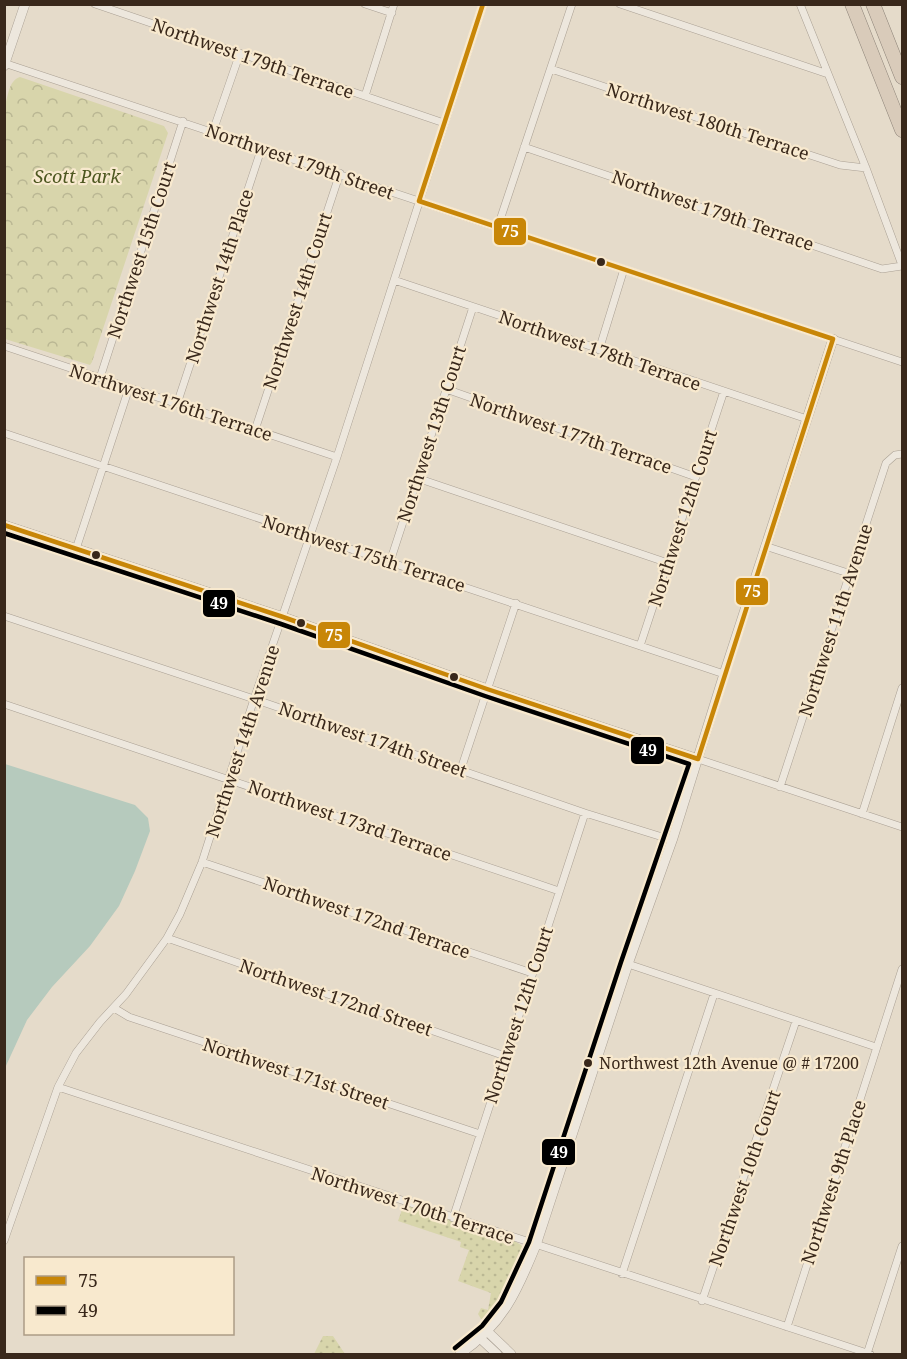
<svg xmlns="http://www.w3.org/2000/svg" width="907" height="1359" viewBox="0 0 907 1359" font-family="'Noto Serif',serif">
	<style>
		.grass { fill: url(#grass-dots) }
		.forest { fill: url(#forest-crowns) }
		.water { fill: #b6cabd }
		.lines { fill: none; stroke-linecap: round; stroke-linejoin: round }
		.minor-casing { stroke: #aaa094; stroke-width: 8 }
		.tertiary-casing { stroke: #aaa094; stroke-width: 10 }
		.motorway-casing { stroke: #8f857a; stroke-width: 15 }
		.minor { stroke: #ede7dd; stroke-width: 7 }
		.tertiary { stroke: #ede7dd; stroke-width: 9 }
		.motorway { stroke: #d9cbba; stroke-width: 14 }
		.bus-1-casing { stroke: #f8e9ce; stroke-width: 9 }
		.bus-2-casing { stroke: #f8e9ce; stroke-width: 9 }
		.bus-1 { stroke: #c88607; stroke-width: 4.5 }
		.bus-2 { stroke: #000; stroke-width: 4.5 }
		.bus-dot { fill: #39281b; stroke: #f8e9ce; stroke-width: 2 }
		.labels { text-anchor: middle; dominant-baseline: central; stroke-width: 4.5; stroke-linejoin: round; paint-order: stroke }
		.bus-label { font-size: 16px; fill: #39281b; stroke: #f8e9ce; text-anchor: start }
		.street-label { font-size: 18px; fill: #39281b; stroke: #f8e9ce }
		.park-label { font-size: 18px; font-style: italic; fill: #4d5720; stroke: #f8e9ce }
		.line-badge { stroke: #f8e9ce; stroke-width: 2 }
		.badge-label { font-size: 16px; text-anchor: middle; font-weight: bold; fill: #fff }
	</style>
	<defs>
		<pattern id="grass-dots" width="8" height="8" patternUnits="userSpaceOnUse" patternTransform="scale(1.5)"><rect width="8" height="8" fill="#d8d5ab"/><path d="M2 2h.1M6 6h.1" fill="none" stroke="#bab793" stroke-width="1.8" stroke-linecap="round"/></pattern>
		<pattern id="forest-crowns" width="20" height="18" patternUnits="userSpaceOnUse" patternTransform="scale(1.5)"><rect width="20" height="18" fill="#d8d5ab"/><path d="M2 6a3 3 0 1 1 6 0M12 15a3 3 0 1 1 6 0" fill="none" stroke="#bab793"/></pattern>
	</defs>
	<rect width="100%" height="100%" fill="#e5dbca"/>
	<path class="grass" d="M404 1204 513 1240 521 1245 525 1250 511 1286 488 1320 481 1319 478 1314 481 1308 488 1310 491 1293 458 1281 469 1250 460 1247 461 1242 398 1221Z
		M323 1336H333L345 1354H314Z"/>
	<path class="forest" d="M20 77 164 126 168 133 92 362 90 365 5 339V106C8 96 9 80 20 77Z"/>
	<path class="water" d="M5 764 135 805 148 818 150 831 135 871 119 906 90 946 52 987 27 1020 5 1068Z"/>
	<g class="lines">
		<defs>
			<path id="minor" d="M95 4 444 123
				M365 4 392 13
				M620 4 828 74
				M800 4 866 168 902 265
				M4 63 902 362
				M551 69 840 165 866 168
				M365 96 394 4
				M213 131 240 53
				M524 147 882 269 902 266
				M498 226 572 4
				M394 280 807 419
				M4 346 337 457
				M599 350 624 269
				M100 378 183 121
				M446 389 696 477
				M177 404 262 147
				M255 430 340 173
				M4 433 724 674
				M417 478 668 563
				M765 546 851 574
				M76 549 129 388
				M390 562 473 307
				M4 616 254 699 585 813 672 840
				M640 646 724 391
				M4 704 559 891
				M698 759 902 827
				M461 769 516 603
				M780 787 886 463 895 455 902 454
				M862 814 902 688
				M202 862 532 973
				M167 938 505 1056
				M628 964 876 1047
				M114 1008 129 1017 480 1134
				M58 1087 870 1354
				M453 1218 585 813
				M4 1241 58 1087 76 1053 100 1022 126 994 167 938 180 914 202 862 254 699 337 457 483 4
				M622 1274 714 994
				M702 1301 796 1021
				M787 1327 902 969
				M867 1354 902 1246"/>
			<path id="tertiary" d="M4 66 25 4
				M4 525 283 617 487 689 698 759
				M488 1332 511 1354
				M481 1339 497 1354
				M460 1354C503 1324 517 1292 536 1245L628 964 673 838 724 674 833 339"/>
			<path id="motorway" d="M852 4 902 130
				M873 4 902 77"/>
		</defs>
		<use href="#minor" class="minor-casing"/>
		<use href="#tertiary" class="tertiary-casing"/>
		<use href="#motorway" class="motorway-casing"/>
		<use href="#minor" class="minor"/>
		<use href="#tertiary" class="tertiary"/>
		<use href="#motorway" class="motorway"/>
		<defs>
			<path id="bus-1" d="M4 525 283 617 487 689 698 759 833 339 419 201 483 4"/>
			<path id="bus-2" d="M4 533 281 624 485 696 689 764 621 962 529 1242 501 1302 482 1326 455 1348"/>
		</defs>
		<use href="#bus-1" class="bus-1-casing"/>
		<use href="#bus-2" class="bus-2-casing"/>
		<use href="#bus-1" class="bus-1"/>
		<use href="#bus-2" class="bus-2"/>
	</g>
	<g class="bus-dot">
		<circle cx="601" cy="262" r="5"/>
		<circle cx="96" cy="555" r="5"/>
		<circle cx="301" cy="623" r="5"/>
		<circle cx="454" cy="677" r="5"/>
		<circle cx="588" cy="1063" r="5"/>
	</g>
	<g class="labels">
		<g class="bus-label">
			<text x="599" y="1063">Northwest 12th Avenue @ # 17200</text>
		</g>
		<g class="street-label">
			<text transform="translate(253 58) rotate(19)">Northwest 179th Terrace</text>
			<text transform="translate(708 121) rotate(18)">Northwest 180th Terrace</text>
			<text transform="translate(300 161) rotate(19)">Northwest 179th Street</text>
			<text transform="translate(713 210) rotate(19)">Northwest 179th Terrace</text>
			<text transform="translate(141 250) rotate(-72)">Northwest 15th Court</text>
			<text transform="translate(219 276) rotate(-72)">Northwest 14th Place</text>
			<text transform="translate(297 301) rotate(-72)">Northwest 14th Court</text>
			<text transform="translate(600 350) rotate(19)">Northwest 178th Terrace</text>
			<text transform="translate(171 402) rotate(18)">Northwest 176th Terrace</text>
			<text transform="translate(571 433) rotate(19)">Northwest 177th Terrace</text>
			<text transform="translate(431 434) rotate(-72)">Northwest 13th Court</text>
			<text transform="translate(682 518) rotate(-72)">Northwest 12th Court</text>
			<text transform="translate(364 553) rotate(18)">Northwest 175th Terrace</text>
			<text transform="translate(835 620) rotate(-72)">Northwest 11th Avenue</text>
			<text transform="translate(373 739) rotate(19)">Northwest 174th Street</text>
			<text transform="translate(242 741) rotate(-72)">Northwest 14th Avenue</text>
			<text transform="translate(350 820) rotate(19)">Northwest 173rd Terrace</text>
			<text transform="translate(367 917) rotate(19)">Northwest 172nd Terrace</text>
			<text transform="translate(336 997) rotate(19)">Northwest 172nd Street</text>
			<text transform="translate(518 1015) rotate(-72)">Northwest 12th Court</text>
			<text transform="translate(296 1073) rotate(18)">Northwest 171st Street</text>
			<text transform="translate(744 1178) rotate(-71)">Northwest 10th Court</text>
			<text transform="translate(833 1182) rotate(-72)">Northwest 9th Place</text>
			<text transform="translate(413 1205) rotate(18)">Northwest 170th Terrace</text>
		</g>
		<g class="park-label">
			<text x="77" y="176">Scott Park</text>
		</g>
	</g>
	<g class="line-badge">
		<rect x="493" y="217" width="34" height="29" rx="6" fill="#c88607"/>
		<rect x="735" y="577" width="34" height="29" rx="6" fill="#c88607"/>
		<rect x="202" y="589" width="34" height="29" rx="6" fill="#000"/>
		<rect x="317" y="621" width="34" height="28" rx="6" fill="#c88607"/>
		<rect x="630" y="736" width="35" height="29" rx="6" fill="#000"/>
		<rect x="541" y="1138" width="35" height="28" rx="6" fill="#000"/>
	</g>
	<g class="badge-label">
		<text x="510" y="237">75</text>
		<text x="752" y="597">75</text>
		<text x="219" y="609">49</text>
		<text x="334" y="641">75</text>
		<text x="648" y="756">49</text>
		<text x="559" y="1158">49</text>
	</g>
	<rect width="907" height="1359" fill="none" stroke="#39281b" stroke-width="12"/>
	<rect x="24" y="1257" width="210" height="78" fill="#f8e9ce" stroke="#ac9c86" stroke-width="1.5"/>
	<rect x="36" y="1276" width="30" height="9" fill="#c88607" stroke="#ac9c86" stroke-width="1.5"/>
	<text x="78" y="1287" font-size="18" fill="#39281b">75</text>
	<rect x="36" y="1306" width="30" height="9" fill="#000000" stroke="#ac9c86" stroke-width="1.5"/>
	<text x="78" y="1317" font-size="18" fill="#39281b">49</text>
</svg>
